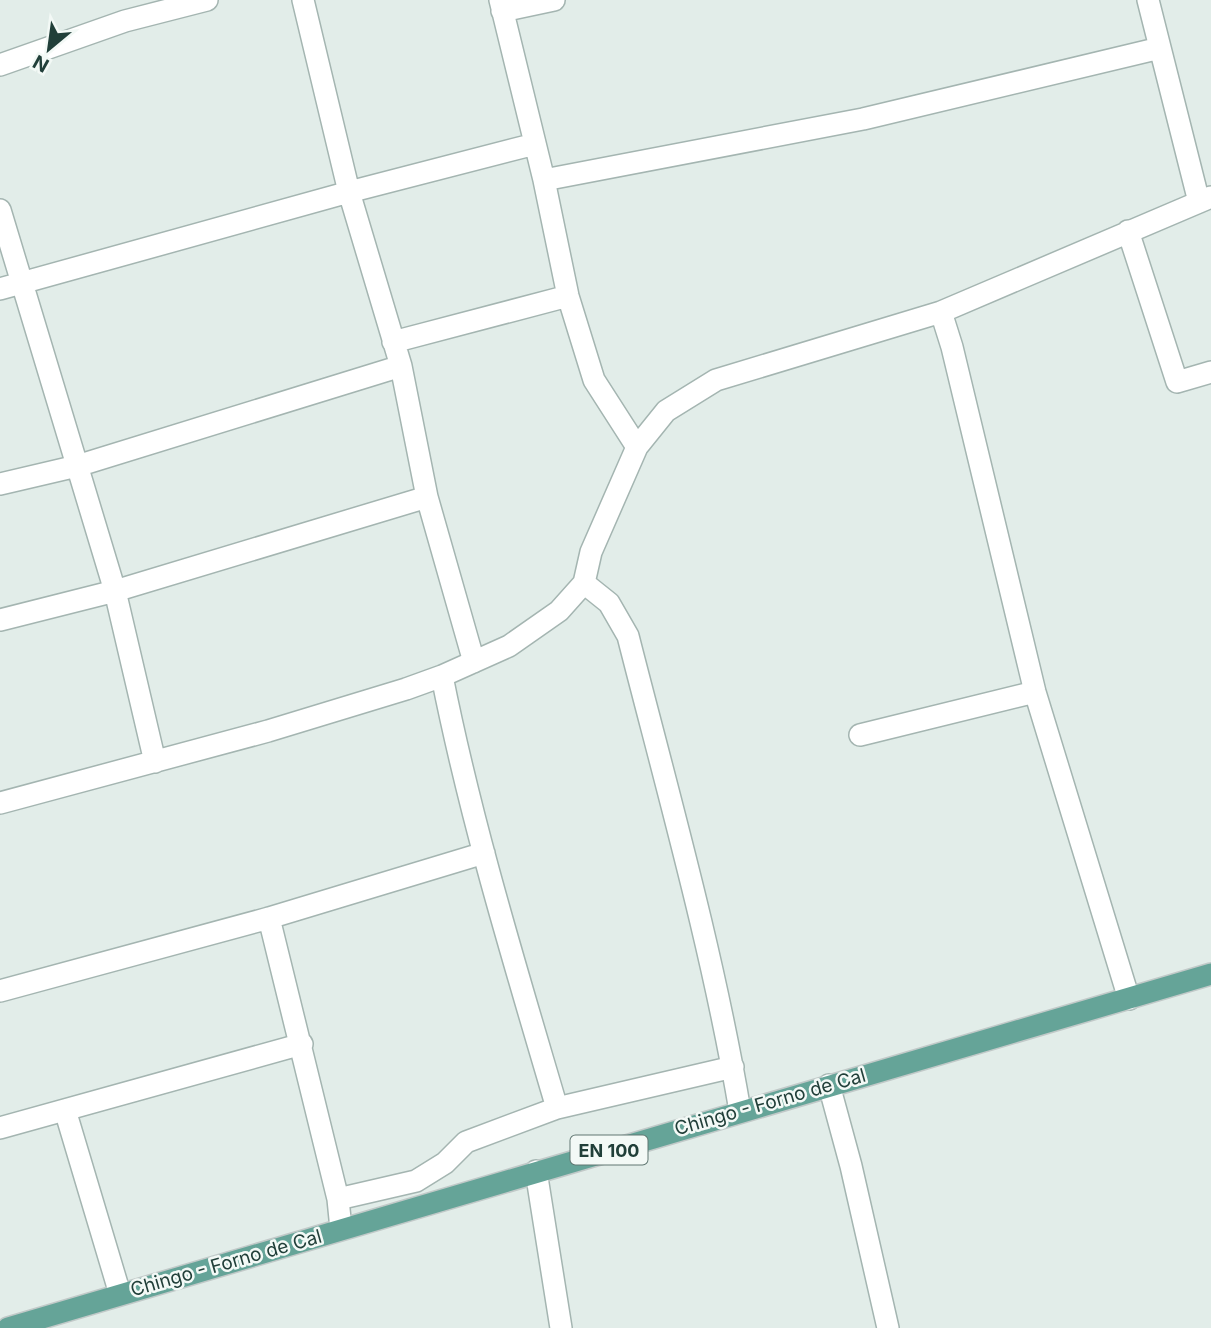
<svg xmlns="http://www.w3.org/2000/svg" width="1211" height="1328" viewBox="0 0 1211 1328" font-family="Inter,sans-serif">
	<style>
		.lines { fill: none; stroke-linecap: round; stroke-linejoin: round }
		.minor-casing { stroke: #a4b5b1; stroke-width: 24 }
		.major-casing { stroke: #c1c9c8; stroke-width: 24 }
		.minor { stroke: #fff; stroke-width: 21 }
		.major { stroke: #65a498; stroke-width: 21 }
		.labels { text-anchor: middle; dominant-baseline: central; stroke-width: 5; stroke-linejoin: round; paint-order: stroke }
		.shield { fill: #f3f9f6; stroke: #607772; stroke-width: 2 }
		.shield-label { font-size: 18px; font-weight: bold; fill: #213f39 }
		.street-label { font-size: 19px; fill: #213f39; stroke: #f3f9f6 }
	</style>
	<rect width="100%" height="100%" fill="#e2ede9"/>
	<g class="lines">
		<defs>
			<path id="minor" d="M303 0 349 192 401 366 427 497 474 662
				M500 0 544 180 568 296 594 380 637 447
				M1148 0 1199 202
				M502 11 554 0
				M0 65 125 21 207 0
				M544 180 863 119 1160 48
				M0 210 115 591 155 762
				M1128 231 1177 382 1211 372
				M0 289 349 192 535 144
				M393 342 568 296
				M0 484 77 466 401 366
				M584 583 609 603 628 636C668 793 713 951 740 1111
				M0 620 115 591 427 497
				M442 676C471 822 515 965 557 1108
				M860 735 1035 692
				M0 803 268 731 406 689 442 676 509 646 559 611 584 583 591 552 637 447 666 411 716 380 941 312
				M269 918 338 1199 341 1229
				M0 991 269 918 484 853
				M1129 999 1035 692 952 347 941 312 1211 197
				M829 1085 851 1166 888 1328
				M65 1110 120 1294
				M0 1128 302 1044
				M536 1171 561 1328
				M338 1199 416 1181 445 1163 466 1142 557 1108 733 1067"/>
			<path id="major" d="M8 1328 1211 974"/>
		</defs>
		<use href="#minor" class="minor-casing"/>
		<use href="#major" class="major-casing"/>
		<use href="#minor" class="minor"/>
		<use href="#major" class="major"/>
	</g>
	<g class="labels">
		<rect class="shield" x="570.5" y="1135.5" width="77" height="29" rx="5"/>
		<g class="shield-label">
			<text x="609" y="1150">EN 100</text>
		</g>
		<g class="street-label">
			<text transform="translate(770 1102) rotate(-16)">Chingo - Forno de Cal</text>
			<text transform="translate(226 1263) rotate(-16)">Chingo - Forno de Cal</text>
		</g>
	</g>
	<g transform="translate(49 49) rotate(209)" stroke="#f3f9f6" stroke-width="5" paint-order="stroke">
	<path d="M0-5L12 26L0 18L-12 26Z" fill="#213f39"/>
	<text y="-10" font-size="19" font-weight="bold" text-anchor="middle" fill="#213f39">N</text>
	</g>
</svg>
